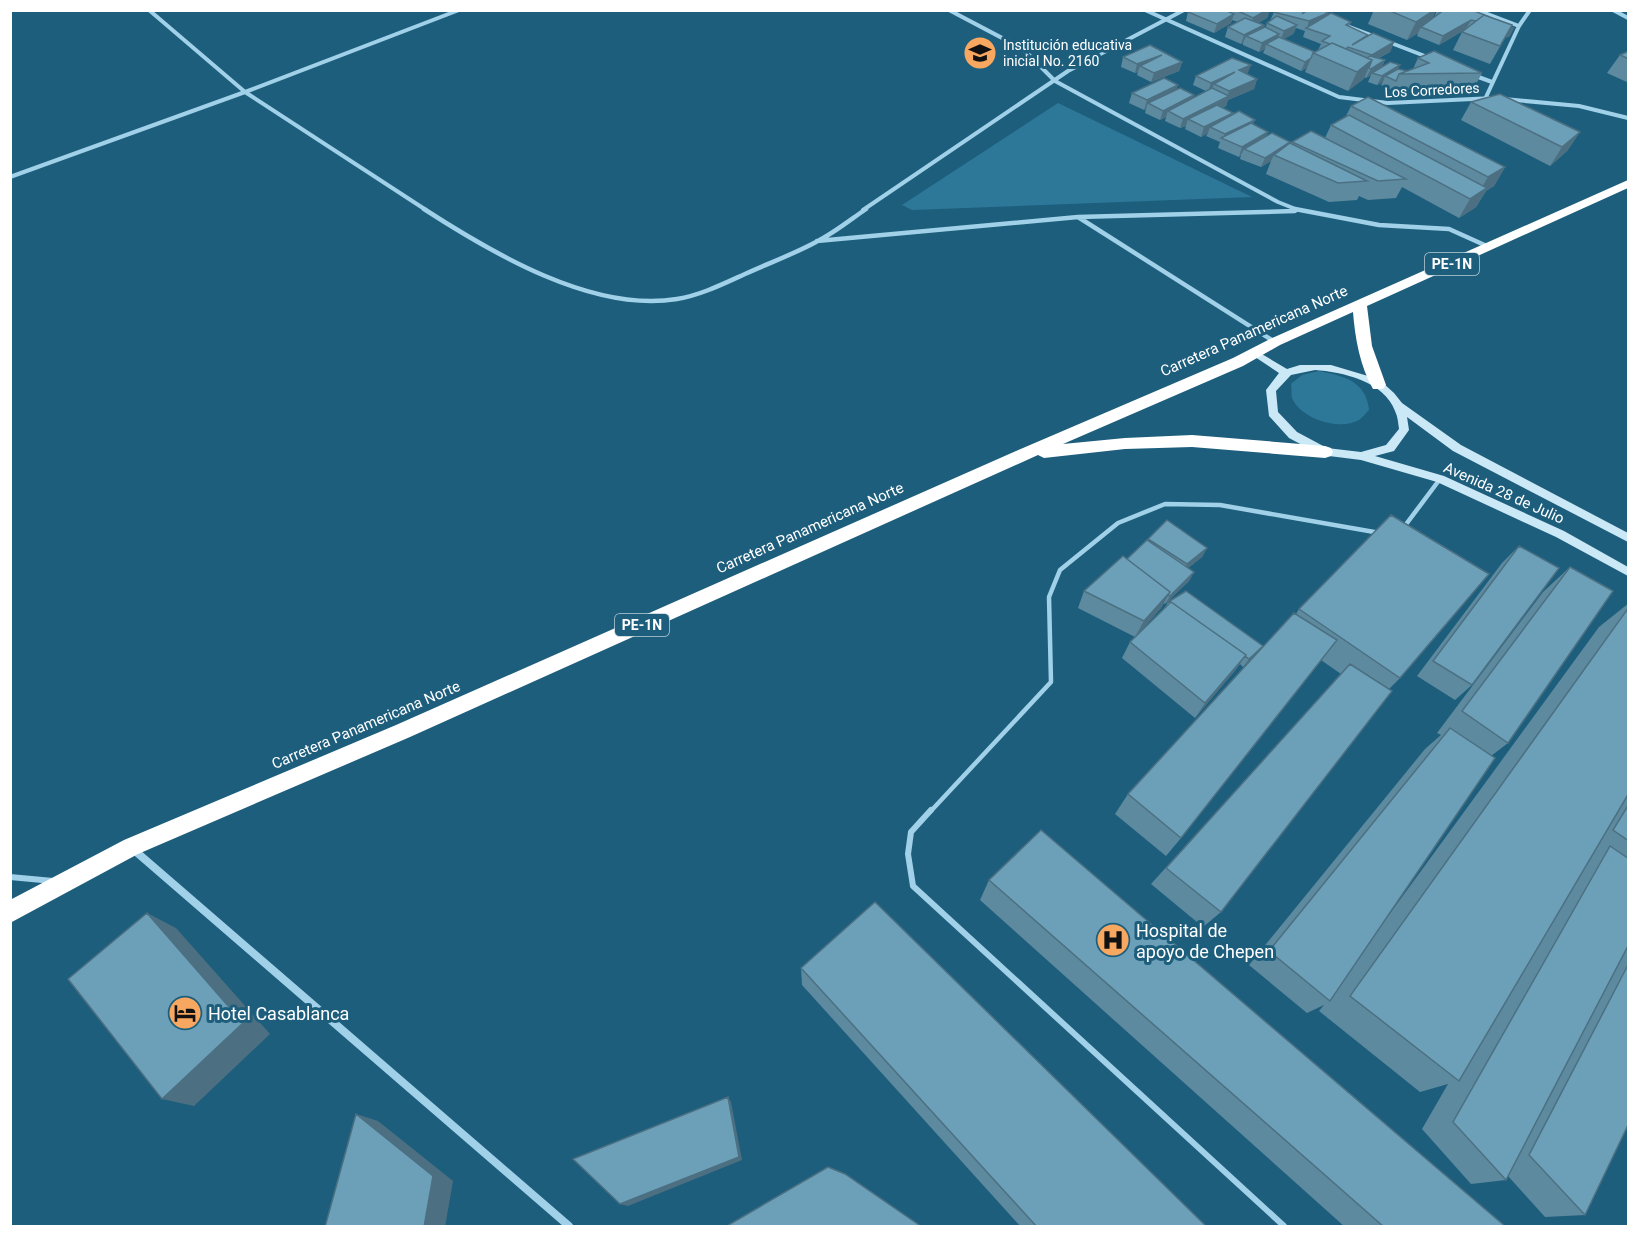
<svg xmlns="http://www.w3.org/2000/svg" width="1639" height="1237" viewBox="0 0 1639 1237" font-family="Roboto,sans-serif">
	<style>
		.green { fill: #2d7899 }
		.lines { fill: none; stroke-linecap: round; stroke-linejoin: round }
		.lane-far1 { stroke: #a0d1e8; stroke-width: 4.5 }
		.lane { stroke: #a0d1e8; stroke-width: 6 }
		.street-far2 { stroke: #a0d1e8; stroke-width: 4 }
		.street-far1 { stroke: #a0d1e8; stroke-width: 4.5 }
		.street { stroke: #a0d1e8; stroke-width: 8 }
		.secondary { fill: #cbe8f6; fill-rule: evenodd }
		.highway { fill: #fff; fill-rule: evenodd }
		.wall { fill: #5d8a9f; fill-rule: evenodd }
		.shaded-wall { fill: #4c7082 }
		.building { fill: #6ca0b9; stroke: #4c7082; stroke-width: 1.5 }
		.labels { text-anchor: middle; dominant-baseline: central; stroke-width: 6; stroke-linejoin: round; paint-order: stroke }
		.far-poi-label { font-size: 14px; fill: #fff; stroke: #1e5e7d; text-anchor: start }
		.far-street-label { font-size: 14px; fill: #fff; stroke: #1e5e7d }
		.shield { fill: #1e5e7d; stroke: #bccfd8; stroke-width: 1.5 }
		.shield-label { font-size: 14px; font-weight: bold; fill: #fff }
		.street-label { font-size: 15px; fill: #fff; stroke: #1e5e7d }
		.near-poi-label { font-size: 18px; fill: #fff; stroke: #1e5e7d; text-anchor: start }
	</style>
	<rect width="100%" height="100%" fill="#1e5e7d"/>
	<path class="green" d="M1058 103 1252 197 912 210 902 205Z
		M1319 371C1344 376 1366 381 1369 410 1366 413 1362 418 1359 420 1339 431 1301 419 1292 398 1291 394 1292 388 1291 384L1302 375Z"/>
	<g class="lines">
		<path class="lane-far1" d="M1404 527 1440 479
			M930 812 1051 682 1049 597 1060 570 1118 523 1165 504 1220 505 1380 533"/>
		<path class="lane" d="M931 810 911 832 908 854 913 886 1284 1226
			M10 877 53 881"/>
		<path class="street-far2" d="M149 10 245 92 426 210
			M949 10 1023 49 1055 81 1278 202 1298 210
			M1145 10 1339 97 1388 103 1494 98
			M1477 10 1519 26
			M1613 10 1628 18
			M1347 26 1376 37
			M1386 41 1430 58
			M1473 75 1492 82
			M1486 97 1519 26 1530 10
			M1504 99 1579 106 1628 118
			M10 177 245 92 459 10
			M863 210 1068 71 1184 10"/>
		<path class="street-far1" d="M424 209C492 253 593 313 677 299 701 295 723 284 745 274 769 263 794 254 816 242 834 233 850 220 866 209
			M1295 209 1379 225 1449 229 1489 247
			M1078 217 1275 342
			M817 241 1078 217 1295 211"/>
		<path class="street" d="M134 850 569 1226"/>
		<path class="secondary" d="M1255 350 1287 369 1300 365H1331L1368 376 1383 383 1394 393 1402 403 1461 445 1628 533V542L1453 451 1407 417 1409 430 1394 451 1375 456 1444 476 1564 531 1628 567V576L1556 537 1437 482 1361 460 1321 455 1289 438 1269 416 1266 390 1279 373 1252 355V351ZM1315 370C1342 372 1384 381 1395 411 1398 417 1398 423 1399 429L1386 445 1361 452 1327 448 1297 432 1278 412 1276 391 1291 375Z"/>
		<path class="highway" d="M1628 180V188L1367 306 1372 346 1386 385 1383 389H1373C1360 366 1355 338 1353 312L1280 345 1243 366 1063 444 1125 438 1192 435 1325 446 1331 448 1333 452 1331 456 1325 458 1192 447 1125 449 1044 458 1038 455 410 737 138 854 10 923V900L124 840 396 725 1016 451 1233 358 1270 339Z"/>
	</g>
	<path class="wall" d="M1190 10H1270L1267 18 1258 23 1264 25 1263 27H1266L1267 23 1270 21 1274 12 1307 11 1328 13 1327 15 1351 22 1349 27 1368 35 1367 36 1394 42 1390 52 1379 58 1385 60 1382 67 1398 69 1407 71 1413 69 1418 58 1482 73 1472 92 1390 93 1392 90 1381 85 1383 82 1377 85 1368 82 1371 75 1366 78 1364 77 1348 91 1305 72 1307 68 1301 71 1263 53 1265 49 1259 52 1243 45V43L1241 44 1225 37 1228 27 1238 22 1232 20 1231 23 1214 33 1186 21 1188 12ZM1296 28 1305 31 1303 37 1321 44 1318 50 1315 52 1284 39 1293 34Z
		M1374 10H1436L1432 19 1434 18 1437 10H1472L1510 36 1505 38 1490 64 1453 50 1462 32 1466 29 1439 45 1417 36 1418 33 1407 40 1368 24Z
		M1629 51V83L1607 73 1620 55Z
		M1123 57 1182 62 1179 71 1151 82 1137 75 1138 72 1135 73 1121 67Z
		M1247 75 1257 79 1254 89 1228 100 1226 106 1222 108 1233 115 1253 125 1266 137 1290 144H1291L1292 142 1325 138 1331 125 1346 116 1351 106 1505 167 1494 186 1486 191 1476 207 1459 218 1402 187 1396 198 1368 200 1359 196 1357 200 1329 202 1266 174 1271 161 1261 167 1240 159 1241 155 1239 157 1218 148 1220 142 1206 136 1208 133 1201 137 1185 129 1186 126 1180 128 1165 121 1166 117 1160 120 1145 113 1146 109 1144 110 1129 103 1132 93 1178 85 1176 89 1193 98 1206 91 1193 85 1196 76Z
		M1471 102 1580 132 1567 151 1550 166 1461 120Z
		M1148 539 1207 548 1202 557 1188 568 1194 572 1189 581 1165 604 1164 603 1161 608 1138 634 1164 609 1168 602 1260 650 1296 614 1299 609 1400 678 1389 689 1221 912 1203 927 1151 884 1341 674 1321 660 1181 838 1166 856 1115 814 1128 794 1252 658 1243 667 1240 664 1195 718 1122 658 1130 642 1135 637 1078 608 1084 591 1127 559Z
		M1519 546 1472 685 1455 700 1417 676 1502 563Z
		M1570 567 1508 743 1491 756 1383 923 1599 627 1629 603V1123L1585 1215 1545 1217 1508 1176 1506 1180 1471 1184 1422 1129 1448 1084 1420 1092 1319 1011 1324 1005 1307 1013 1249 965 1425 749 1441 735 1437 733 1543 592Z
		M989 880 1506 1227H1345L980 900Z
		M801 968 1207 1227H1021L802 985Z"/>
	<path class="shaded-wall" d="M1267 10H1270L1267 18 1250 27 1253 18Z
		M1434 10H1436L1428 27H1421L1418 33 1407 40 1416 22Z
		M1328 13 1324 22 1307 28 1309 21Z
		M1234 14 1231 23 1214 33 1217 24Z
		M1471 20 1466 29 1439 45 1443 36Z
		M1264 25 1260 35 1246 36 1243 43 1241 44 1244 35Z
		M1297 25 1293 34 1280 41 1284 31Z
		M1515 26 1510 36 1505 38 1490 64 1510 28Z
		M1279 34 1276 43 1266 44 1265 49 1259 52 1262 43Z
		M1394 42 1390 52 1371 62 1364 79 1348 91 1357 72 1368 63 1372 55Z
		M1162 55 1140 66 1138 72 1135 73 1137 64Z
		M1311 58 1307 68 1301 71 1305 62Z
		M1385 60 1381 69 1372 73 1371 75 1366 78 1371 69Z
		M1182 62 1179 71 1151 82 1154 73Z
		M1251 65 1247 75 1239 70Z
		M1400 65 1396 74 1385 76 1383 82 1377 85 1382 76Z
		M1235 72 1214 84 1212 90 1208 92 1211 83Z
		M1257 79 1254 89 1228 100 1226 106 1193 122 1188 119 1186 126 1180 128 1183 119 1227 98 1229 91Z
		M1178 85 1175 95 1148 103 1146 109 1144 110 1147 100Z
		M1194 95 1191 104 1168 111 1166 117 1160 120 1163 111Z
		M1233 113 1230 123 1210 127 1208 133 1201 137 1204 127Z
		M1255 120 1251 129 1223 139 1225 134Z
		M1268 132 1264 142 1244 149 1241 155 1239 157 1242 147Z
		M1580 132 1567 151 1550 166 1562 147Z
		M1290 142 1286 152 1274 155 1271 161 1261 167 1265 158Z
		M1505 167 1494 186 1486 191 1476 207 1459 218 1470 199 1478 194 1488 177Z
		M1207 548 1202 557 1183 572 1187 564Z
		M1194 572 1189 581 1165 604 1170 596Z
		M1170 592 1161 608 1135 637 1144 621Z
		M1263 646 1257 654 1243 667 1249 659Z
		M1246 655 1235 671 1195 718 1205 703Z
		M147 913 176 928 270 1034 194 1106 162 1099Z
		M728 1097 731 1102 742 1160 628 1206 620 1204Z
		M356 1114 378 1121 453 1181 445 1227H424Z"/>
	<path class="building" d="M1190 10H1225L1234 14 1217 24 1188 12Z
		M1236 10H1267L1253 18Z
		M1276 10H1306L1302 14 1308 10H1323L1328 13 1309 21 1274 12Z
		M1388 10H1434L1416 22Z
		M1444 10H1472L1495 19 1484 15 1476 21 1471 20 1443 36 1421 27Z
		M1331 13 1351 22 1346 25 1368 35 1352 45 1373 33 1394 42 1372 55 1348 47 1346 49 1332 43 1330 44 1322 41 1330 36 1306 28Z
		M1484 15 1512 25 1500 46 1462 32Z
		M1277 16 1297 25 1284 31 1267 23Z
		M1245 18 1264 25 1244 35 1228 27Z
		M1265 27 1279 34 1262 43 1246 36Z
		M1279 37 1315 52 1313 53 1311 58 1305 62 1266 44Z
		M1332 43 1372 60 1357 72 1313 53Z
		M1150 45 1182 62 1154 73 1140 66 1162 55 1137 64 1123 57Z
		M1434 51 1482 73 1399 74 1429 63 1418 58Z
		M1629 51V59L1620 55Z
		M1370 56 1385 60 1371 69 1369 68 1372 60 1367 58Z
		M1232 58 1251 65 1239 70 1257 79 1229 91 1214 84 1235 72 1211 83 1196 76Z
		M1390 62 1400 65 1382 76 1372 73Z
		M1398 69 1407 71 1399 74 1396 81 1385 76Z
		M1164 78 1178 85 1147 100 1132 93Z
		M1180 88 1194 95 1163 111 1148 103Z
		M1212 88 1229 96 1183 119 1168 111Z
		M1500 94 1580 132 1562 147 1471 102Z
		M1368 97 1505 167 1488 177 1351 106Z
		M1217 105 1233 113 1204 127 1188 119Z
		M1239 111 1255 120 1225 134 1210 127Z
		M1349 115 1487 188 1470 199 1331 125Z
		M1251 123 1268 132 1242 147 1221 138Z
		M1311 131 1406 179 1378 181 1292 142Z
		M1272 133 1290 142 1265 158 1244 149Z
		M1290 143 1367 181 1338 183 1274 155Z
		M1391 515 1489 574 1400 678 1299 609Z
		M1167 520 1207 548 1187 564 1148 539Z
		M1147 540 1194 572 1170 596 1168 595 1170 592 1127 559Z
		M1519 546 1559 568 1472 685 1433 661Z
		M1123 556 1170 592 1144 621 1084 591Z
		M1570 567 1613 591 1508 743 1462 711Z
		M1186 591 1263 646 1249 659 1245 656 1246 655 1171 602 1170 603 1168 602Z
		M1171 602 1246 655 1205 703 1130 642Z
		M1629 607V793L1459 1081 1350 996Z
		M1294 613 1337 640 1181 838 1128 794Z
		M1350 664 1392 691 1221 912 1166 868Z
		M1450 728 1495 758 1330 1001 1269 951Z
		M1629 804V841L1613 830Z
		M1041 830 1506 1227H1384L989 880Z
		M1610 846 1629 859V944L1506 1180 1453 1122Z
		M875 902 1207 1227H1037L801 968Z
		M147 913 243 1023 162 1099 68 979Z
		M1629 963V1123L1585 1215 1529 1155Z
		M728 1097 739 1157 620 1204 573 1159Z
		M356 1114 433 1176 424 1227H325Z
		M828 1167 845 1174 922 1227H725Z"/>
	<defs>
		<symbol id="school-disc" viewBox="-11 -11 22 22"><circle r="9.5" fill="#f7a75f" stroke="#1e5e7d"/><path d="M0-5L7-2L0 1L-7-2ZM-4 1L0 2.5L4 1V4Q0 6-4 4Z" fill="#111"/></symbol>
		<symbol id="hospital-disc" viewBox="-11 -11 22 22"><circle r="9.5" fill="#f7a75f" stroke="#1e5e7d"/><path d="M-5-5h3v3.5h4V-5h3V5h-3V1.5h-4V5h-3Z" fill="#111"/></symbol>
		<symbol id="hotel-disc" viewBox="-11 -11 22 22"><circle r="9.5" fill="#f7a75f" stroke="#1e5e7d"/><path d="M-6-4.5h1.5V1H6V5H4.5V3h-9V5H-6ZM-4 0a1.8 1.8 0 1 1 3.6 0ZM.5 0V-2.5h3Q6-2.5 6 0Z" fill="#111"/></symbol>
	</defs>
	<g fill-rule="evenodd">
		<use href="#school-disc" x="961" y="34" width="38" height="38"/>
		<use href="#hospital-disc" x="1094" y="921" width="38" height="38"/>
		<use href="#hotel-disc" x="166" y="994" width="38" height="38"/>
	</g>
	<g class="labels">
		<g class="far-poi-label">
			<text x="1003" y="45">Institución educativa<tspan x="1003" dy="16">inicial No. 2160</tspan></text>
		</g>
		<g class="far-street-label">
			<text transform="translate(1432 90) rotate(-3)">Los Corredores</text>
		</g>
		<g class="shield">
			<rect x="1425" y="253" width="54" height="22" rx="4.5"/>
			<rect x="615" y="614" width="54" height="22" rx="4.5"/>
		</g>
		<g class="shield-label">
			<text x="1452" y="264">PE-1N</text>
			<text x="642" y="625">PE-1N</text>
		</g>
		<g class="street-label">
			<text transform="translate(1254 331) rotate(-24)">Carretera Panamericana Norte</text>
			<text transform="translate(1504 493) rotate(24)">Avenida 28 de Julio</text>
			<text transform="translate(810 528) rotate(-24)">Carretera Panamericana Norte</text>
			<text transform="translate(366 725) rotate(-23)">Carretera Panamericana Norte</text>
		</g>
		<g class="near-poi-label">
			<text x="1136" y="930">Hospital de<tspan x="1136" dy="21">apoyo de Chepen</tspan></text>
			<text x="208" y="1013">Hotel Casablanca</text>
		</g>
	</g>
	<rect width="1639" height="1237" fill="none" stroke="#ffffff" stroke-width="24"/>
</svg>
